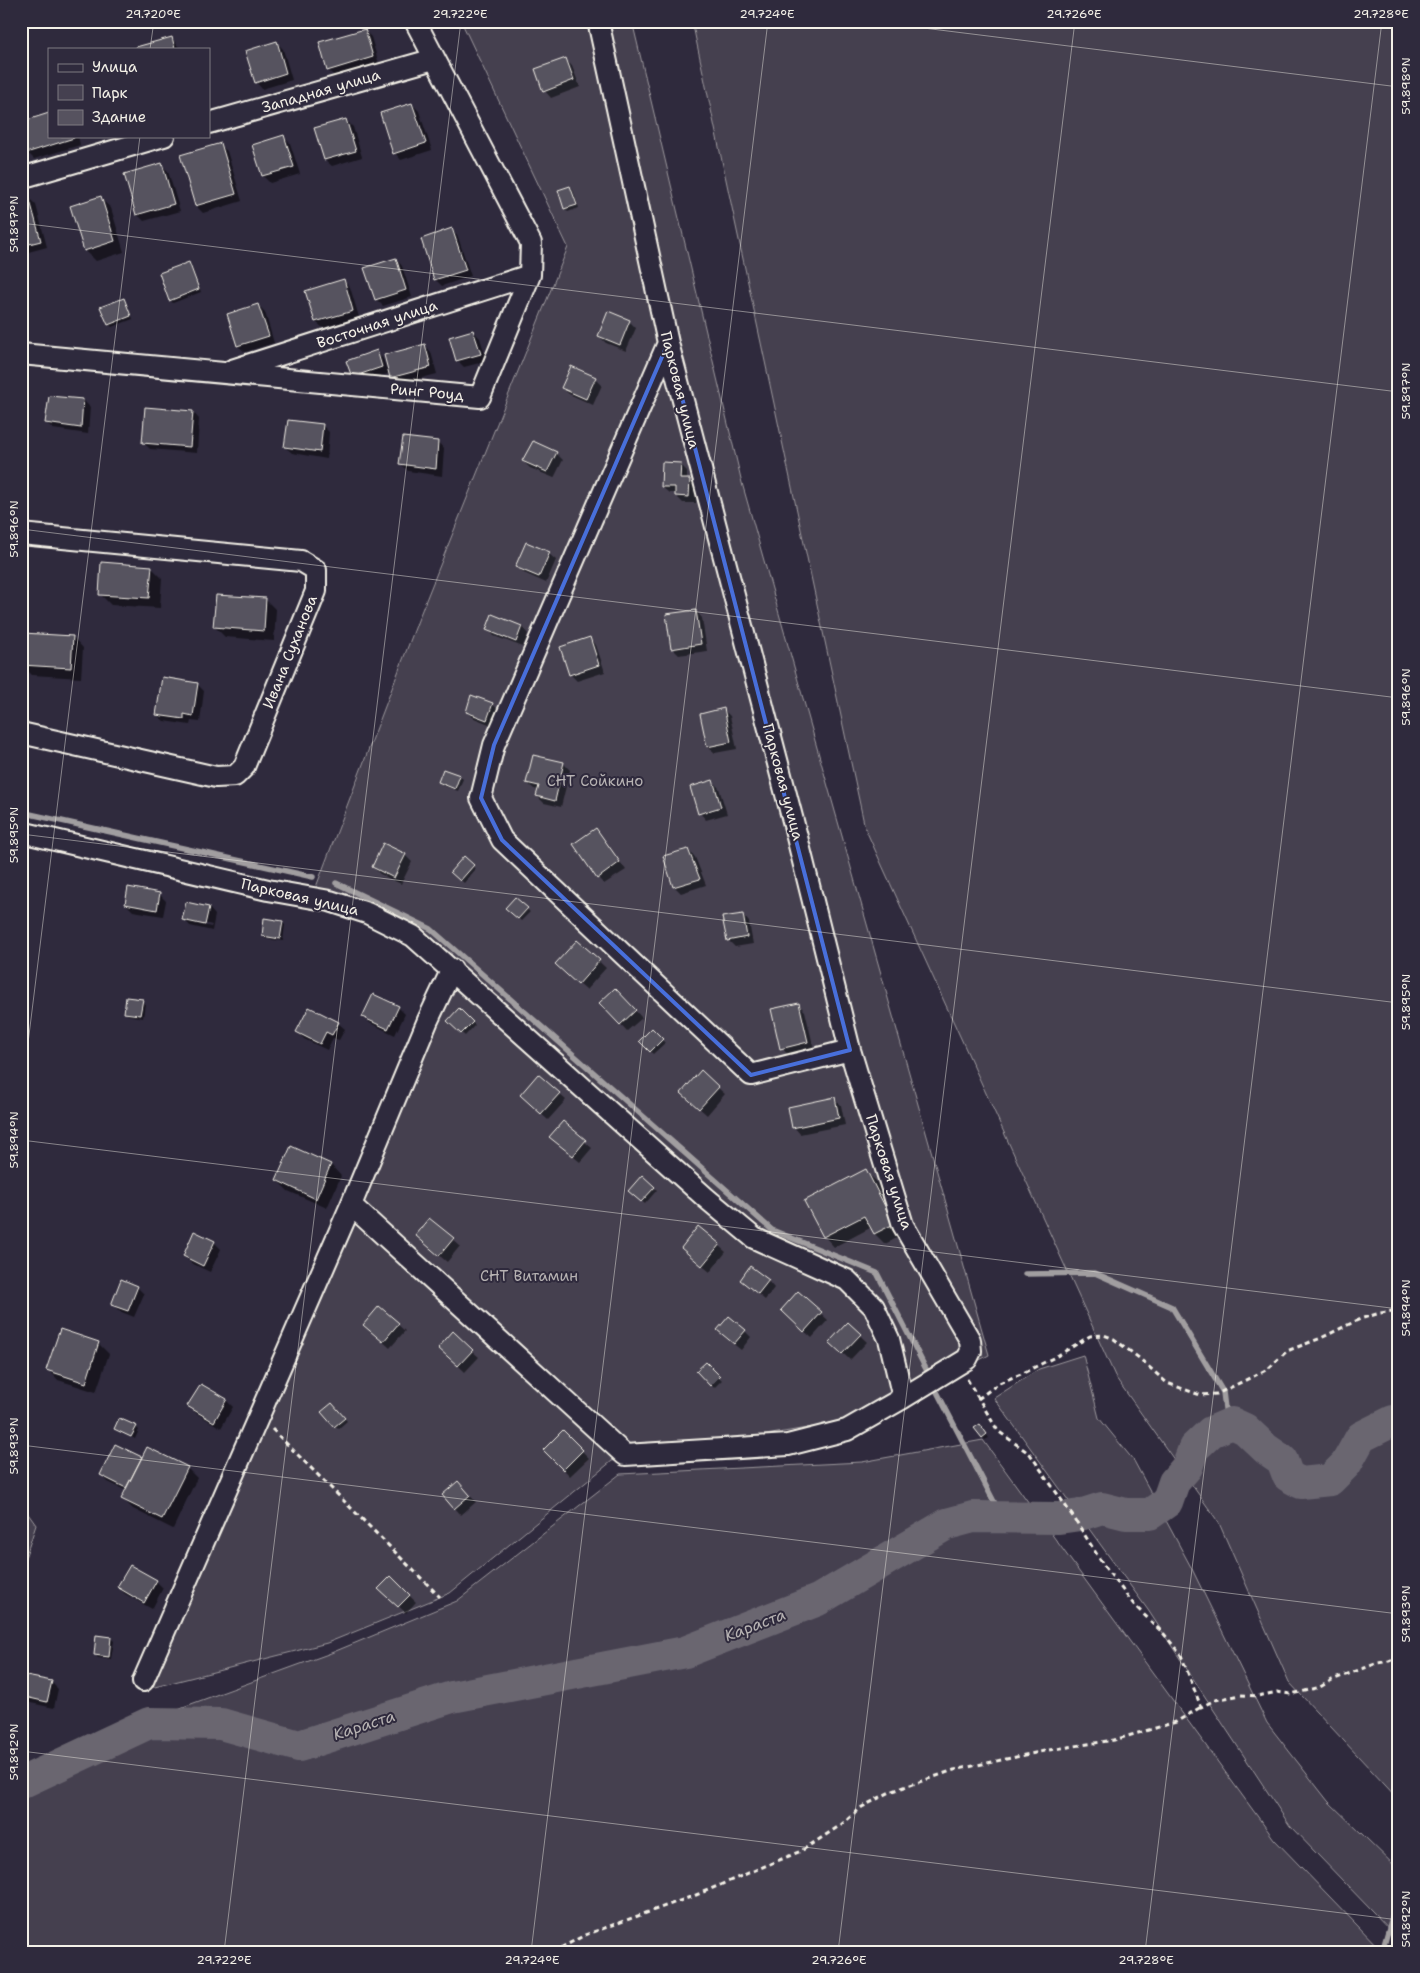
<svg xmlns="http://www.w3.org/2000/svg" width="1420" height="1973" viewBox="0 0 1420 1973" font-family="'Shantell Sans',sans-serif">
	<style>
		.green { fill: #454050; stroke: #9c989c }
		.shadow { fill: #0007; fill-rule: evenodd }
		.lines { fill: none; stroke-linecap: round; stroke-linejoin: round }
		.stream { stroke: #a19ea0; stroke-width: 5.5 }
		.river { stroke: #6a6670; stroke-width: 32 }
		.building { fill: #56525f; stroke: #f4f1e8 }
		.street-casing { stroke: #f4f1e8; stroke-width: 24 }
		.path { stroke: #f4f1e8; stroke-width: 3; stroke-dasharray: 5 4; stroke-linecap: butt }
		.street { stroke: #2f2a3d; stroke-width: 20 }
		.marked { fill: none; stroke: #486fdb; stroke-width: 4; stroke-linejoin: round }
		.ticks { fill: none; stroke: #f4f1e8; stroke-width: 1; stroke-opacity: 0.45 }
		.labels { text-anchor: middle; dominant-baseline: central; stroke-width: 4; stroke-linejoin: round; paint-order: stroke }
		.street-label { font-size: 15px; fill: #f4f1e8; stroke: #2f2a3d }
		.park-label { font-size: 15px; fill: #b7b3b3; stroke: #2f2a3d }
		.water-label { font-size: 16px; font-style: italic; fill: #b6b2b2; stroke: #2f2a3d }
		.neatline { fill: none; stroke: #f4f1e8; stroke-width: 2 }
		.ticks-label { font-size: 12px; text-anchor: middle; fill: #f4f1e8 }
	</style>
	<rect width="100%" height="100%" fill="#2f2a3d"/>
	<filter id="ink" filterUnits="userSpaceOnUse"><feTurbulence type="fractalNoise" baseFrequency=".02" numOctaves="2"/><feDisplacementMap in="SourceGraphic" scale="10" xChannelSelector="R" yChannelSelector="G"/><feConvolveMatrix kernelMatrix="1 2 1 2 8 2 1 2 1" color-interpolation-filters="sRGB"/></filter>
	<g filter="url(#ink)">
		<path class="green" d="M461 21H632L742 483 989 1355 872 1417 612 1461 450 1593 327 1643 139 1691 366 1140 452 953 316 887 420 615 568 247Z
			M692 21H1399V1800L1289 1682 1219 1523 1116 1378 865 828Z
			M1083 1355 1099 1418 1134 1461 1192 1569 1267 1723 1328 1801 1399 1870V1939L1290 1826 1148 1610 994 1398 1039 1369Z
			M983 1440 1274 1839 1383 1952H21V1766L331 1653 457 1601 620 1474 862 1462Z
			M21 1504 36 1525 21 1570Z"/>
		<path class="shadow" d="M364 30 371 37 379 64 335 77 328 70Z
			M172 38 180 49H138Z
			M276 42 283 49 292 80 262 89 256 82Z
			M565 59 572 66 580 87 551 98 545 91Z
			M412 104 419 111 432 150 401 160 395 153Z
			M346 120 353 127 362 157 332 166 325 160Z
			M49 136H78L80 145 34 159 27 152Z
			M284 137 290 143 300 174 270 183 263 176Z
			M220 145 227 151 242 201 203 213 196 206 181 156Z
			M161 165 168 171 180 211 144 221 137 214Z
			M570 187 573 190 579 208 568 212 565 209 559 191Z
			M29 198 36 205 47 247 21 254V200Z
			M100 198 111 208 124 252 96 261 85 250Z
			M452 230 458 237 471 276 442 286 435 279Z
			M396 259 402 266 412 297 383 306 376 299Z
			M188 263 191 266 201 292 173 303 170 300Z
			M343 280 350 287 359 317 323 328 316 322Z
			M123 299 126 302 133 319 112 327 109 324Z
			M258 305 265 312 274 343 245 352 238 346Z
			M629 321 636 328 626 351 606 343 599 336Z
			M473 331 480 338 487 361 464 367 458 361 451 338Z
			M425 345 431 352 437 374 398 384 391 377 390 373 360 383 353 377 376 352 383 359 387 369Z
			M595 378 602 385 593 405 569 394 562 388Z
			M83 400 90 407 88 434 53 429 46 422Z
			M193 412 199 419 197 453 150 449 143 442Z
			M322 425 329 432 327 459 292 453 285 447Z
			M438 442 444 449 442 476 408 471 401 464Z
			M556 453 563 460 554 478 530 468 523 461Z
			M680 464 687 471V481L689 480 696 487V503H683L676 496V493H669L662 487Z
			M549 554 556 560 546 583 524 573 517 567Z
			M151 567 162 578 160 608 111 605 100 594Z
			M266 600 276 610 274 641 225 637 215 627Z
			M696 611 702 618 707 651 679 655 672 648Z
			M493 616 522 627 528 634 523 647 494 636 488 629Z
			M73 637 83 648 81 678 32 675 22 665Z
			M589 639 596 645 605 672 577 681 570 674Z
			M197 684 204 691 200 722 191 721 190 725 164 721 157 715Z
			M492 704 499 710 494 726 474 718 467 712Z
			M724 710 730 716 737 749 715 753 708 747Z
			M563 763 570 770 561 807 544 803 537 796 539 790 534 789 527 783Z
			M460 776 463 779 458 791 442 785 439 782Z
			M712 781 719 788 727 814 706 820 700 813Z
			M596 830 626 870 604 884 598 878Z
			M688 850 695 857 706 885 681 893 674 886Z
			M405 855 412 862 401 884 380 874 373 867Z
			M464 858 476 869 464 883 452 872Z
			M159 894 166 901 163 916 133 911 126 904Z
			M515 898 530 912 521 921 507 908Z
			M209 908 215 915 212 931 190 926 184 919ZM190 920 212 925 211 927 190 922Z
			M743 915 749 922 753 944 735 947 728 940Z
			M282 922 285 925 283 941 266 939 263 936Z
			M578 942 606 968 586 990 564 971Z
			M374 995 398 1007 405 1014 395 1035 370 1023 364 1016Z
			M622 996 642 1018 627 1031 601 1003Z
			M142 1001 145 1004 143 1018 128 1015 125 1012Z
			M798 1004 805 1011 814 1049 788 1055 782 1048Z
			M459 1010 475 1025 465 1036 448 1021Z
			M338 1023 345 1029 339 1040 333 1038 327 1050 304 1039 298 1032Z
			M652 1029 665 1043 653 1054 640 1041Z
			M718 1088 725 1094 707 1115 689 1099Z
			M559 1094 566 1100 548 1120 528 1102Z
			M834 1098 841 1105 845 1125 800 1134 794 1127Z
			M563 1123 592 1148 580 1162 558 1144Z
			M292 1148 331 1165 341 1176 327 1208 288 1191 277 1180Z
			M865 1171 876 1181 903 1235 885 1244 875 1234 872 1227 834 1247 824 1236Z
			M642 1177 657 1190 645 1204 630 1191Z
			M430 1219 460 1246 447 1262 423 1242Z
			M698 1228 726 1252 710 1272 689 1255Z
			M214 1242 221 1249 210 1272 191 1263 184 1256Z
			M741 1280 768 1281 774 1288 765 1300Z
			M137 1287 144 1294 134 1317 119 1311 113 1304Z
			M799 1293 828 1320 812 1338 789 1317Z
			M379 1308 405 1331 390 1348 371 1331Z
			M848 1324 867 1342 850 1360 831 1342Z
			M745 1331 751 1337 741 1350 725 1337Z
			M98 1343 109 1354 96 1392 58 1380 48 1369Z
			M440 1348 472 1351 479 1357 465 1372Z
			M706 1364 722 1380 714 1388 698 1371Z
			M226 1400 233 1407 221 1428 196 1413 189 1406Z
			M332 1404 347 1421 338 1429 323 1412Z
			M136 1427 139 1430 135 1439 115 1428Z
			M983 1429 989 1438 985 1440 982 1437Z
			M563 1432 589 1458 570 1476 545 1450Z
			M141 1458 187 1468 197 1478 173 1529 133 1509 123 1499 127 1491 108 1482 102 1475Z
			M465 1490 476 1502 461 1515 455 1508Z
			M130 1566 156 1581 163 1588 152 1609 125 1594 118 1587Z
			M391 1578 416 1602 406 1613 380 1589Z
			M111 1638 114 1641 111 1659 98 1658 95 1654Z
			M21 1682H51L58 1689 54 1708 26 1702 21 1698Z"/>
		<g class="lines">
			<path class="stream" d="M21 812 313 877
				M336 883 431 929 772 1230 877 1273 928 1373
				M1025 1274 1095 1273 1172 1307 1223 1392 1227 1425
				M935 1388 1002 1517
				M1382 1952 1399 1893"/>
			<path class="river" d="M21 1783 149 1723 221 1724 299 1746 452 1697 685 1652 818 1600 947 1524 973 1517 1059 1518 1080 1515 1102 1508 1126 1514H1150L1167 1502 1174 1482 1187 1467 1194 1448 1211 1432 1232 1423 1245 1429 1266 1449 1282 1460 1288 1476 1301 1483 1330 1480 1346 1464 1361 1437 1393 1421H1399"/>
		</g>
		<path class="building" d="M365 29 373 57 327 71 319 42Z
			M172 37 175 49H136V47Z
			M277 41 286 73 255 83 245 51Z
			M566 58 574 80 543 92 535 69Z
			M412 103 426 143 393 154 380 113Z
			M49 113V136H74V138L26 153 21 136V122Z
			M346 119 356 151 324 160 314 128Z
			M284 135 294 167 262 176 252 145Z
			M221 143 236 194 195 206 180 155Z
			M162 163 174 204 136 215 124 174Z
			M570 186 577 205 564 209 558 190Z
			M101 196 115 241 84 251 70 206Z
			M29 197 41 241 21 246V199Z
			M452 228 466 270 434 280 421 239Z
			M396 258 406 290 375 300 364 268Z
			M189 262 199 289 169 301 159 273Z
			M344 279 353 311 315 322 305 291Z
			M124 298 131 316 108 325 100 307Z
			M258 304 269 336 237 346 227 314Z
			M608 311 630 320 620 345 598 336Z
			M473 330 481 354 456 361 449 337Z
			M425 344 431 367 390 378 384 355Z
			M377 350 382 367 352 377 346 361Z
			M571 366 596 377 586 399 561 388Z
			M49 396 83 399 81 428 45 423Z
			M145 407 193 411 190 447 142 443Z
			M288 420 323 424 320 452 284 447Z
			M403 437 438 441 436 469 399 464Z
			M533 441 557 452 547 472 522 461Z
			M662 462 681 463 680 479H690L689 497 675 496V487H661Z
			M526 542 550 552 539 577 515 567Z
			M101 562 152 566 149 598 99 595Z
			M216 595 266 598 264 631 213 627Z
			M696 610 701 644 671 649 666 614Z
			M492 614 522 626 516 642 486 630Z
			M23 633 73 636 71 668 21 665Z
			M590 637 599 665 569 675 560 647Z
			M162 677 198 683 193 716 184 714V719L156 715Z
			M471 695 493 703 487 720 466 712Z
			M724 708 731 742 707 747 700 714Z
			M533 755 564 762 555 801 536 796 539 786 526 783Z
			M443 769 460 775 455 789 438 782Z
			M713 780 721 807 698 814 690 787Z
			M596 828 620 862 597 879 573 844Z
			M383 843 406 854 394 878 372 867Z
			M688 849 700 879 673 887 663 856Z
			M464 856 474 865 460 881 450 872Z
			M128 887 160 893 157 910 125 904Z
			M515 897 528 908 518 919 505 908Z
			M186 902 209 907 205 925 182 920Z
			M743 914 747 937 727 941 722 917Z
			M264 918 283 921 280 939 262 936Z
			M577 940 600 960 578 985 555 964Z
			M615 988 636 1010 620 1025 599 1003Z
			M373 994 399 1006 388 1029 362 1017Z
			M126 997 143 999 140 1015 124 1013Z
			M799 1003 808 1042 780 1049 771 1009Z
			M309 1007 339 1022 332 1035 326 1032 320 1044 296 1032Z
			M459 1008 473 1022 461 1034 447 1021Z
			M652 1028 663 1039 650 1052 639 1041Z
			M701 1070 719 1087 699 1109 681 1093Z
			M538 1074 560 1093 541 1114 520 1095Z
			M835 1097 839 1118 792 1128 788 1107Z
			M563 1121 586 1140 573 1156 549 1137Z
			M291 1146 331 1164 316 1199 276 1180Z
			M866 1169 894 1224 874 1234 864 1216 823 1237 804 1201Z
			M642 1175 655 1187 641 1202 628 1191Z
			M429 1218 454 1238 439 1256 415 1235Z
			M698 1226 720 1244 702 1266 681 1248Z
			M194 1231 215 1241 203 1266 183 1256Z
			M750 1266 769 1280 758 1294 740 1280Z
			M121 1279 138 1286 128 1311 111 1305Z
			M798 1291 822 1312 804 1332 781 1310Z
			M379 1306 399 1323 383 1342 363 1325Z
			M729 1316 746 1330 734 1344 717 1330Z
			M848 1322 861 1334 842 1354 829 1342Z
			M60 1329 99 1342 86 1383 46 1370Z
			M453 1331 473 1350 458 1366 438 1348Z
			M706 1362 720 1376 710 1386 696 1371Z
			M201 1384 227 1399 214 1422 187 1406Z
			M332 1403 345 1418 334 1427 321 1412Z
			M119 1418 137 1426 131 1437 114 1429Z
			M980 1424 987 1434 982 1438 974 1428Z
			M563 1430 583 1450 563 1470 543 1450Z
			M115 1444 142 1457 126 1488 100 1475Z
			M147 1447 188 1467 162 1519 121 1499Z
			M458 1481 470 1495 454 1509 442 1495Z
			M130 1565 157 1580 144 1603 117 1587Z
			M391 1576 410 1595 398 1607 378 1589Z
			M96 1635 111 1637 109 1657 94 1655Z
			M21 1675 52 1681 47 1702 21 1696Z"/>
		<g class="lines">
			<defs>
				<path id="street" d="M209 123 434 59
					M21 178 164 136
					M668 343 494 745 481 798 502 840 751 1075 850 1050
					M21 354 480 397 530 275 531 243 415 21
					M232 370 530 275
					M21 534 301 561 316 570V591L244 767 235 776 216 777 21 733
					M21 832 268 890 330 901 367 913 413 936 706 1198 754 1238 847 1280 874 1307 889 1339 903 1398 967 1359 971 1351 970 1340 903 1225 850 1050 793 821 668 343 598 21
					M351 1205 625 1455 788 1445 847 1430 903 1398
					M143 1681 351 1205 428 1020 452 969"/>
			</defs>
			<use href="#street" class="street-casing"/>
			<path class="path" d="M967 1379 998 1431 1030 1454 1076 1521 1104 1566 1135 1606 1164 1634 1181 1655 1201 1707 1215 1700 1241 1695 1258 1696 1277 1692 1291 1694 1305 1691 1320 1687 1332 1680 1378 1663 1389 1661 1399 1657
				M978 1399 999 1383 1021 1374 1057 1356 1090 1336 1104 1335 1114 1339 1139 1358 1167 1383 1200 1395 1217 1394 1268 1369 1287 1351 1321 1338 1360 1319 1380 1313 1399 1310
				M272 1429 440 1597
				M553 1952 585 1935 696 1895 801 1851 841 1825 862 1807 890 1792 954 1770 1049 1750 1114 1740 1176 1722 1201 1707"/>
			<use href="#street" class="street"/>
		</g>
	</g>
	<path class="marked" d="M668 343 850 1050 751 1075 502 840 481 798 494 745Z"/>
	<path class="ticks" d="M867 21 1399 87M150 49 154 21M21 223 1399 392M21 529 1399 698M21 834 1399 1003M21 1100 140 136M21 1140 1399 1309M21 1445 1399 1614M21 1751 1399 1920M224 1952 461 21M531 1952 768 21M838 1952 1075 21M1145 1952 1382 21"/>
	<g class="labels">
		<g class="street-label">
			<text transform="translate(321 91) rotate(-16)">Западная улица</text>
			<text transform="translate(377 324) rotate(-18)">Восточная улица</text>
			<text transform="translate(680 390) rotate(76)">Парковая улица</text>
			<text transform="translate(427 392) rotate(5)">Ринг Роуд</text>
			<text transform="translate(290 652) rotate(-68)">Ивана Суханова</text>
			<text transform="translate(783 782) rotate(75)">Парковая улица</text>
			<text transform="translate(300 897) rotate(13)">Парковая улица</text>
			<text transform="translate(889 1172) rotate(72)">Парковая улица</text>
		</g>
		<g class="park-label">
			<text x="595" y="781">СНТ Сойкино</text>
			<text x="529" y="1276">СНТ Витамин</text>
		</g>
		<g class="water-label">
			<text transform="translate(755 1625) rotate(-21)">Караста</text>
			<text transform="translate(364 1725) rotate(-18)">Караста</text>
		</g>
	</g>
	<rect width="1420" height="1973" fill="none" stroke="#2f2a3d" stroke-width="55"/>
	<rect x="48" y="48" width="162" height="90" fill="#2f2a3d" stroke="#7e7a81"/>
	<rect x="58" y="64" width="25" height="8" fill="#2f2a3d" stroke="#7e7a81"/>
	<text x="92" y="72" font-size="15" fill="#f4f1e8">Улица</text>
	<rect x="58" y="85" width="25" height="15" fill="#454050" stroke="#7e7a81"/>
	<text x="92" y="98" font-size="15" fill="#f4f1e8">Парк</text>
	<rect x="58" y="110" width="25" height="15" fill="#56525f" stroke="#7e7a81"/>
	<text x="92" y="122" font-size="15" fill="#f4f1e8">Здание</text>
	<rect x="28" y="28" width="1364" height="1918" class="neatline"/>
	<g class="ticks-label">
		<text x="153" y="18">29.720°E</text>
		<text x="460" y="18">29.722°E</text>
		<text x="767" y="18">29.724°E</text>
		<text x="1074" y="18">29.726°E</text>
		<text x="1381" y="18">29.728°E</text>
		<text transform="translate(1406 86) rotate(-90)" y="4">59.898°N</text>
		<text transform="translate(14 224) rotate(-90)" y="4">59.897°N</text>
		<text transform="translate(1406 391) rotate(-90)" y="4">59.897°N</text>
		<text transform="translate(14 529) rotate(-90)" y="4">59.896°N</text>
		<text transform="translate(1406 697) rotate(-90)" y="4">59.896°N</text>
		<text transform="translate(14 835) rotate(-90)" y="4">59.895°N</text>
		<text transform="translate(1406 1002) rotate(-90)" y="4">59.895°N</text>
		<text transform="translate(14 1140) rotate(-90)" y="4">59.894°N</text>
		<text transform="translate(1406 1308) rotate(-90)" y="4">59.894°N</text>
		<text transform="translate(14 1446) rotate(-90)" y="4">59.893°N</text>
		<text transform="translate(1406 1614) rotate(-90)" y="4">59.893°N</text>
		<text transform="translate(14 1752) rotate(-90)" y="4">59.892°N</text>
		<text transform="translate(1406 1919) rotate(-90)" y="4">59.892°N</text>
		<text x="224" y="1964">29.722°E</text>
		<text x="532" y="1964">29.724°E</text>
		<text x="839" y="1964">29.726°E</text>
		<text x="1146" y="1964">29.728°E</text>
	</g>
</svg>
